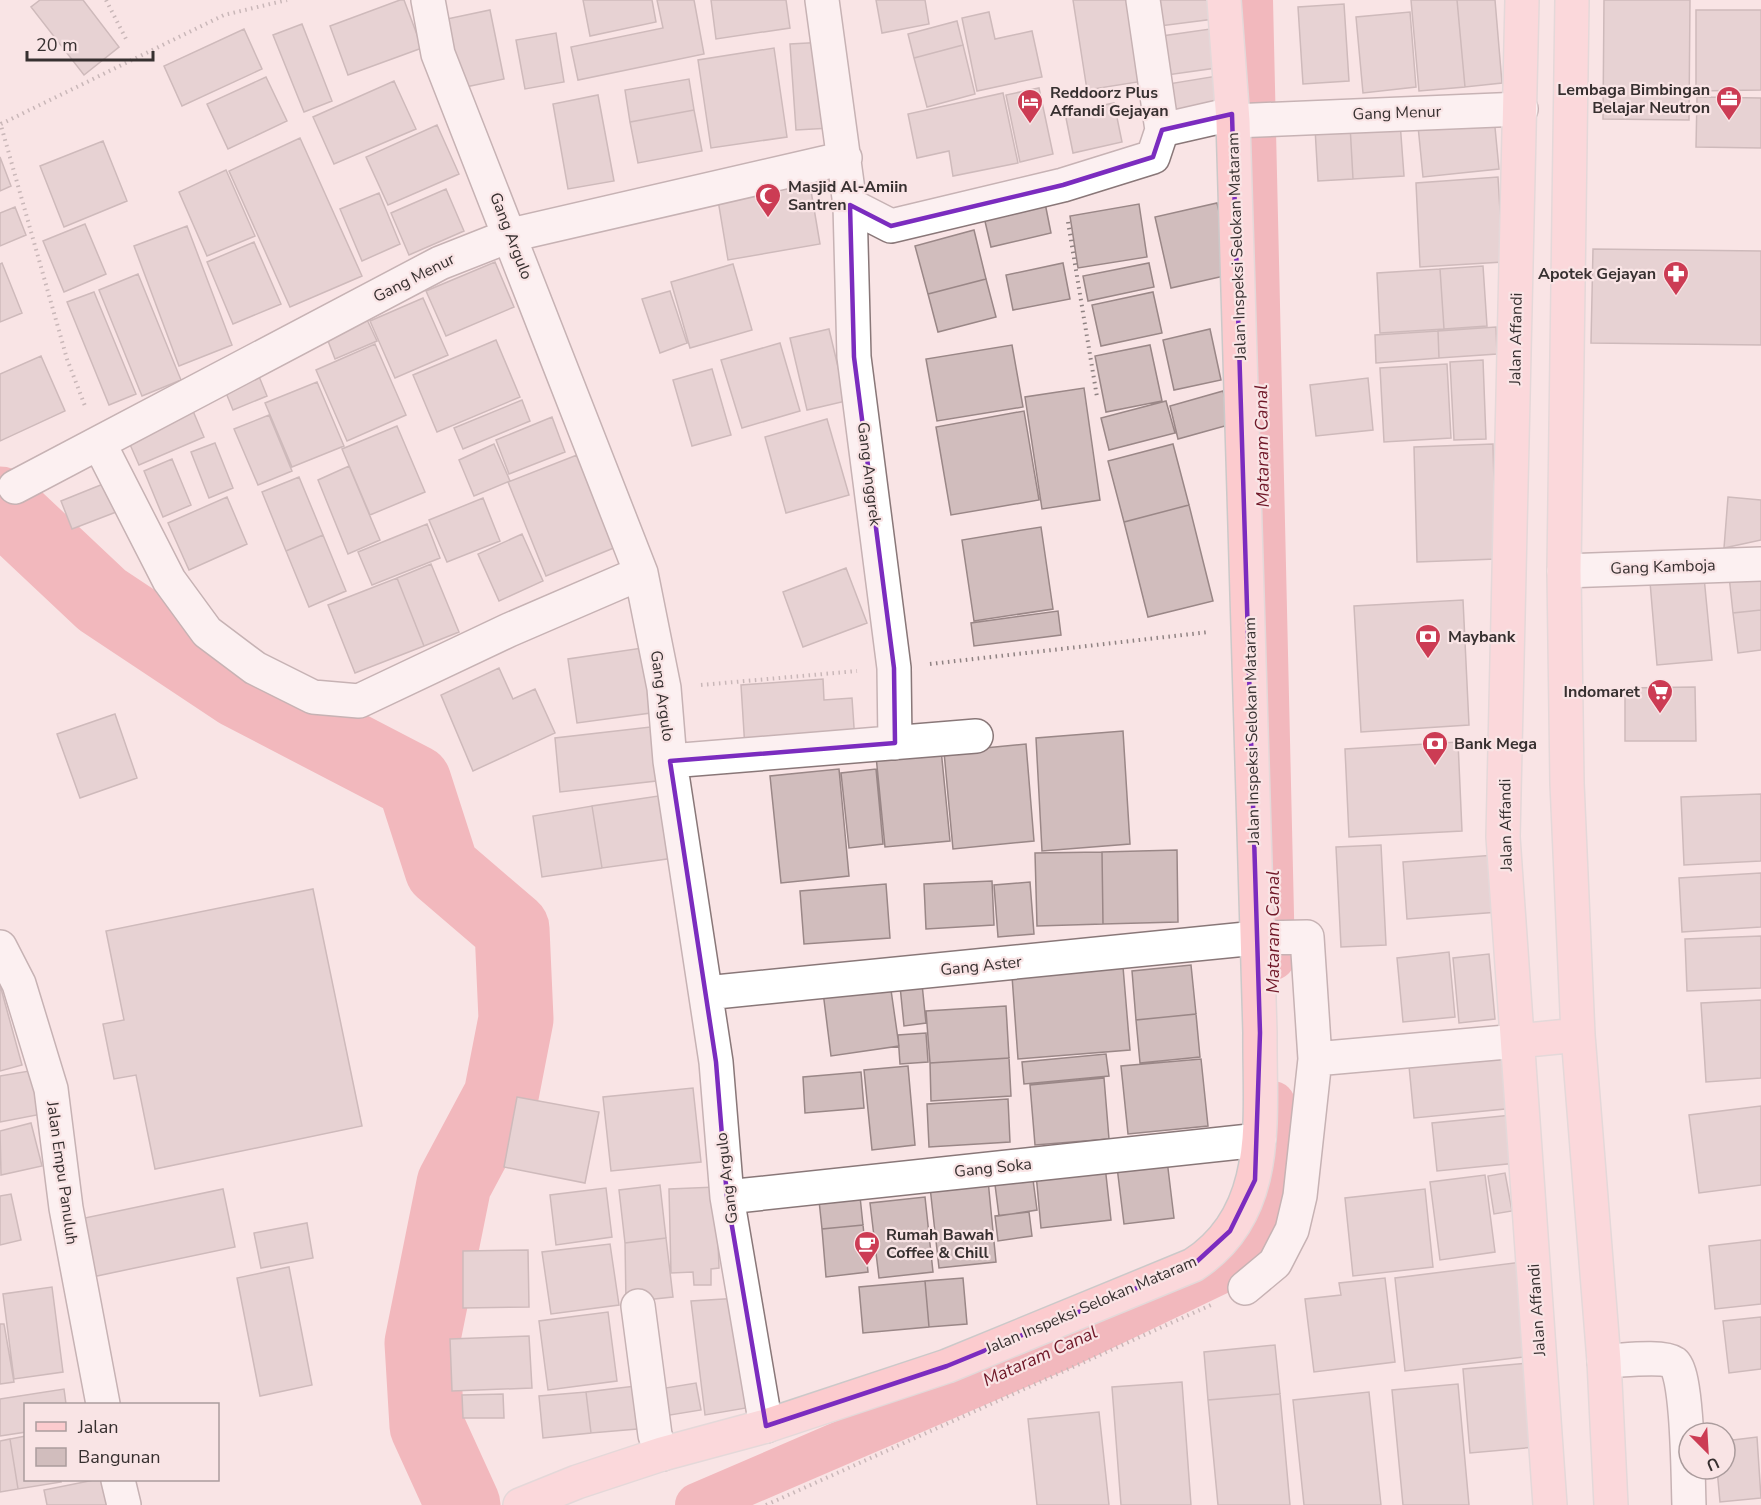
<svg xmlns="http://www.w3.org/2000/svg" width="1761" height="1505" viewBox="0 0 1761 1505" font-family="'Nunito Sans',sans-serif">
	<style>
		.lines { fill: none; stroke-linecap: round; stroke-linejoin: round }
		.canal { stroke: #e8848c; stroke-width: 44 }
		.river { stroke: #e8848c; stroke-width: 75 }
		.building { fill: #d1bdbd; stroke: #9a8787; stroke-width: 1.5 }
		.minor-casing { stroke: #897778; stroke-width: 36 }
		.major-casing { stroke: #cbc9c9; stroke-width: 36 }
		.path { stroke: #8f8282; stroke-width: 4; stroke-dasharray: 1.5 4.5; stroke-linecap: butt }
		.minor { stroke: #fff; stroke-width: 33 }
		.major { stroke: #fccbce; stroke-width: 33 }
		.marked { fill: none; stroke: #7b2cbf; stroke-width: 4.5; stroke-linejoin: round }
		.labels { text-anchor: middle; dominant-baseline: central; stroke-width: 4.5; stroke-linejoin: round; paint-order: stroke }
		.poi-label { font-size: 16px; font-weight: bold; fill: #373030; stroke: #f9e4e5; text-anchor: start }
		.street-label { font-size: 16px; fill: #373030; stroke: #f9e4e5 }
		.water-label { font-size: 18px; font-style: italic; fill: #701828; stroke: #f9e4e5 }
	</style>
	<rect width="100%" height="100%" fill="#f9e4e5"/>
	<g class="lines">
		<path class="canal" d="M1251 0 1273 958
			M697 1505 1064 1347 1229 1268 1273 1204V1103"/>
		<path class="river" d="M0 504 102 600 239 691 414 782 442 869 512 929 516 1019 501 1096 454 1184 422 1343 427 1426 463 1505"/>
	</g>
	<path class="building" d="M40 0H83L119 47 84 75 31 7Z
		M400 0H404L422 48 348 75 330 26Z
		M583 0H652L656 22 590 36Z
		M657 0H694L704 54 578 80 571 47 663 28Z
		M711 0H786L790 28 716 39Z
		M876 0H925L929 24 882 33Z
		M1073 0H1131L1144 81 1087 90Z
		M1148 0H1212L1214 19 1152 27Z
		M1411 0H1457L1465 87 1419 91Z
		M1457 0H1495L1502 83 1465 87Z
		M1604 0H1690L1689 120 1603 119Z
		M1344 4 1349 81 1303 84 1298 7Z
		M490 10 504 79 456 89 442 20Z
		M1696 10H1761V90L1696 91Z
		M989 12 995 39 1032 31 1042 77 977 91 962 18Z
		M1410 12 1416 87 1363 93 1356 17Z
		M957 21 963 45 914 58 908 34Z
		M302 24 332 101 304 112 273 35Z
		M244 29 262 69 182 106 164 66Z
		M1210 29 1216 68 1160 76 1155 37Z
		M556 33 564 82 525 89 516 40Z
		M826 42 831 128 796 130 790 44Z
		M963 45 975 94 927 107 914 58Z
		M774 48 787 137 711 148 698 60Z
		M1217 76 1223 111 1167 120 1162 85Z
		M266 77 287 121 228 149 207 104Z
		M689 79 694 110 630 122 625 90Z
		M394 81 416 129 334 164 313 117Z
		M1039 88 1053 154 1020 162 1006 95Z
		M1003 93 1018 163 953 176 949 151 917 158 908 114Z
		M598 95 614 181 568 189 553 104Z
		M1697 97 1761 98V148L1696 147Z
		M1114 103 1122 142 1073 153 1065 113Z
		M694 110 702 151 638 163 630 122Z
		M1494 117 1499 169 1423 177 1418 126Z
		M1400 122 1404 176 1353 179 1350 125Z
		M437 125 459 174 388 205 366 157Z
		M1350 125 1353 179 1318 181 1315 128Z
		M300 138 362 276 290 307 229 171Z
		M103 141 127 201 64 227 40 166Z
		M0 157 11 186 0 191Z
		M226 170 255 236 207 256 179 192Z
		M1498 177 1503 262 1420 267 1416 183Z
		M809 179 820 244 728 260 717 194Z
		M446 189 464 231 409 255 391 213Z
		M379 193 400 244 362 261 340 209Z
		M1045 203 1051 233 991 247 984 217Z
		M1217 203 1233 274 1171 288 1155 217Z
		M1139 204 1147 257 1078 268 1070 216Z
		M15 207 26 235 0 246V213Z
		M85 224 106 274 64 292 43 241Z
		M187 226 232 345 179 366 134 246Z
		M974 230 986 279 928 294 915 246Z
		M254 242 281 304 233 324 207 262Z
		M1593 249 1761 251V345L1591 343Z
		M495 262 514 307 446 336 426 291Z
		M2 263 22 313 0 322V264Z
		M1063 263 1070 299 1013 310 1006 275Z
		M1149 263 1154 287 1088 301 1083 276Z
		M733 264 752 330 690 348 671 282Z
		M1483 266 1487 326 1444 329 1440 269Z
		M1440 269 1444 329 1380 333 1377 273Z
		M138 274 181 380 142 396 99 290Z
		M986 279 996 317 938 332 928 294Z
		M670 291 687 343 660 353 642 299Z
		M94 292 136 394 109 405 67 302Z
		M1153 292 1162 333 1101 346 1092 305Z
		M423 298 448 355 395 378 370 321Z
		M363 311 377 341 335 359 323 328Z
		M1496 327 1497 354 1439 358 1438 331Z
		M829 329 846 401 807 410 790 338Z
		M1210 329 1221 380 1174 390 1163 340Z
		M1438 331 1439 358 1376 363 1375 335Z
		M496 340 520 397 437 432 413 375Z
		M780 343 800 411 742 428 721 360Z
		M375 344 406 415 347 441 316 370Z
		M1012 345 1023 407 937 421 926 359Z
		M1150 345 1162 401 1106 412 1095 356Z
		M41 356 65 411 0 441V374Z
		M1483 360 1486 439 1454 440 1450 362Z
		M1447 364 1451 438 1384 442 1380 368Z
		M256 369 267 396 233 410 222 383Z
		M712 369 731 435 692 446 673 380Z
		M1368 378 1373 430 1316 436 1310 385Z
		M317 382 344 446 292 467 265 403Z
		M1084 388 1100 500 1042 509 1025 397Z
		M1223 391 1232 424 1178 439 1170 406Z
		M522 400 530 421 463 449 454 428Z
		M1166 401 1175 433 1109 450 1101 418Z
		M193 411 204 437 139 465 128 440Z
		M1024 411 1039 500 951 515 936 427Z
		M269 415 292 471 258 485 234 429Z
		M552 417 565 452 509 474 496 440Z
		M827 419 849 495 786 513 765 437Z
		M397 426 425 492 370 515 342 449Z
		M215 443 233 488 209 498 191 452Z
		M494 444 510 481 474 496 459 460Z
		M1173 444 1189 505 1124 522 1108 461Z
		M1493 444 1496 559 1417 562 1414 447Z
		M577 455 616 547 546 576 508 482Z
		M172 459 191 505 163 517 144 471Z
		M349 466 380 540 348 554 318 480Z
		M299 477 323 535 286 551 262 492Z
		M113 480 124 509 72 529 61 501Z
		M227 497 247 544 189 570 168 523Z
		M1728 497 1761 500V540L1724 548Z
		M483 498 500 541 447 562 429 520Z
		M1189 505 1213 601 1148 617 1124 522Z
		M427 524 440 558 372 585 358 552Z
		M1041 527 1053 609 974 621 962 540Z
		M522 534 543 581 499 601 478 554Z
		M323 535 346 591 309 607 286 551Z
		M431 564 459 632 424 646 397 578Z
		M846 568 867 623 803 647 783 592Z
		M1761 572V610L1733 613 1729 576Z
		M1704 577 1712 660 1657 665 1650 582Z
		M397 578 424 646 355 673 328 605Z
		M1463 600 1469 725 1361 732 1354 606Z
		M1761 610V650L1738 653 1733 613Z
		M1058 611 1061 635 974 646 971 623Z
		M649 647 658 712 577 723 568 659Z
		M499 668 513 699 535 689 555 733 473 771 441 695Z
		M823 679 824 700 852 698 855 742 745 749 741 685Z
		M1695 687 1696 741H1625V688Z
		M115 714 137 778 80 798 57 734Z
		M659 726 665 780 560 792 555 738Z
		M1123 731 1130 844 1042 851 1036 738Z
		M1458 742 1462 831 1349 837 1345 749Z
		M1026 744 1034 841 953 849 944 752Z
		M941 749 950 841 885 847 876 756Z
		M839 769 849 876 781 883 770 776Z
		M876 769 883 844 849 848 841 773Z
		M1761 794V861L1684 865 1681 797Z
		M665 795 674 858 602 868 592 806Z
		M592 806 602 868 542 877 533 816Z
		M1381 845 1386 945 1341 947 1336 847Z
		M1177 850 1178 922 1103 924 1102 852Z
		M1102 852 1103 924 1037 926 1035 853Z
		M1495 855 1499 912 1407 919 1403 862Z
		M1761 873V927L1682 932 1679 878Z
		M992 881 994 925 926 929 924 884Z
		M1030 882 1034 934 998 937 994 885Z
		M886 884 890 938 804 944 800 891Z
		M313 889 362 1126 155 1169 136 1075 114 1079 103 1024 124 1020 106 931Z
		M1761 936V988L1687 991 1685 939Z
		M1449 952 1455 1017 1403 1022 1397 958Z
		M1489 954 1495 1019 1459 1023 1453 958Z
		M1191 965 1196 1014 1136 1020 1132 971Z
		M1123 967 1130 1050 1018 1059 1012 976Z
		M921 974 926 1023 904 1026 899 976Z
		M890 983 899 1046 831 1056 823 992Z
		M0 985 22 1065 0 1071Z
		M1761 1000V1078L1706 1082 1701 1003Z
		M1006 1006 1009 1058 930 1063 926 1011Z
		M1196 1014 1200 1057 1140 1063 1136 1020Z
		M926 1033 928 1062 900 1064 898 1035Z
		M1106 1054 1109 1076 1024 1084 1022 1062Z
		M1509 1056 1515 1108 1414 1118 1409 1066Z
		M1009 1058 1011 1096 931 1101 930 1063Z
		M1201 1059 1208 1126 1128 1134 1121 1066Z
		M908 1066 915 1145 872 1150 864 1070Z
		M35 1070 42 1114 0 1122V1076Z
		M861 1072 864 1108 805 1113 803 1077Z
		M1104 1078 1109 1139 1035 1145 1030 1085Z
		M693 1088 701 1162 611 1171 603 1097Z
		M517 1097 599 1112 585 1183 504 1167Z
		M1008 1099 1010 1142 929 1147 927 1104Z
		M1761 1106V1185L1699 1193 1689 1115Z
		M1512 1115 1517 1163 1437 1171 1432 1123Z
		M31 1123 42 1166 1 1175 0 1131Z
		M1167 1160 1174 1218 1124 1224 1117 1167Z
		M1105 1166 1111 1220 1041 1228 1036 1174Z
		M1032 1172 1037 1210 999 1216 994 1177Z
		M1505 1173 1512 1211 1494 1214 1488 1176Z
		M1485 1175 1495 1252 1440 1260 1430 1182Z
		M988 1180 996 1262 939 1268 930 1187Z
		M660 1185 666 1238 625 1243 619 1190Z
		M716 1187 719 1268 711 1269V1285H694L693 1272 671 1273 669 1189Z
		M859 1187 863 1225 822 1229 818 1191Z
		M606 1188 612 1237 556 1245 550 1195Z
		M223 1189 235 1247 92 1277 80 1219Z
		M1425 1189 1433 1267 1353 1276 1345 1198Z
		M11 1194 21 1240 0 1245V1196Z
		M925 1197 933 1272 879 1278 870 1203Z
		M1029 1212 1032 1236 998 1241 995 1216Z
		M307 1223 313 1258 261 1268 254 1233Z
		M863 1225 868 1272 826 1277 822 1229Z
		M666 1238 673 1297 626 1302 625 1243Z
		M1761 1240V1304L1715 1309 1709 1246Z
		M610 1244 619 1305 551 1314 542 1252Z
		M528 1250 529 1307 463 1308V1251Z
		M1522 1262 1532 1356 1405 1371 1395 1278Z
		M289 1267 312 1385 260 1396 237 1278Z
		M963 1278 967 1324 929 1327 925 1281Z
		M1385 1278 1395 1362 1314 1372 1305 1299 1341 1295 1339 1283Z
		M925 1281 929 1327 863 1333 859 1287Z
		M52 1287 63 1372 14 1379 3 1294Z
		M740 1298 752 1407 705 1415 691 1301Z
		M608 1312 617 1381 548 1390 539 1321Z
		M1761 1317V1369L1729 1373 1723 1321Z
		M0 1324H4L14 1382 0 1384Z
		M529 1336 532 1388 452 1391 450 1339Z
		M1275 1345 1280 1394 1208 1400 1204 1352Z
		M1529 1363 1536 1447 1470 1453 1463 1369Z
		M1182 1382 1191 1505H1121L1112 1387Z
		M696 1383 701 1410 658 1417 653 1390Z
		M1458 1384 1469 1505H1403L1392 1390Z
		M644 1385 649 1428 591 1433 586 1392Z
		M64 1389 66 1404H26V1432L0 1436V1399Z
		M586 1392 591 1433 543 1438 539 1396Z
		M1369 1392 1381 1505H1304L1293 1400Z
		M503 1394 504 1418H463L462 1395Z
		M1280 1394 1290 1505H1218L1208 1400Z
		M1099 1412 1109 1505H1037L1028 1419Z
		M26 1436V1480H60L61 1482 18 1489 10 1439Z
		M1757 1437 1761 1498 1720 1502 1717 1469H1725V1441Z
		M10 1439 18 1489 0 1492V1441Z
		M94 1480H114L119 1505H47L44 1490Z"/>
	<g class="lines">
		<defs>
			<path id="minor" d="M428 0 438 54 641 573 664 688 670 761 716 1062 727 1197 766 1426
				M822 0 850 205 854 357 894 668 895 743
				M1143 0 1162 130
				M1233 121 1521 109
				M850 205 891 226 1063 185 1153 157 1162 130 1232 114
				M99 443 169 580 207 632 255 668 313 697 359 701 509 630 641 573
				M15 487 440 263 511 235 845 158
				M1564 571 1761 564
				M670 761 976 736
				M0 947 19 984 51 1089 66 1208 103 1404
				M706 993 1256 938 1307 937 1315 1059 1300 1196 1292 1230 1275 1263 1245 1288
				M1315 1059 1518 1041
				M727 1197 1259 1140
				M638 1306 655 1435 662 1454
				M1604 1361C1619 1361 1662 1355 1674 1363 1688 1374 1688 1482 1689 1505
				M118 1480 124 1505"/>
			<path id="major" d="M1522 0 1503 837 1550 1505
				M1572 0 1564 571 1567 783 1578 1035 1604 1361 1611 1505
				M1518 1041 1578 1035
				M520 1505 577 1482 662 1454 766 1426 947 1366 1193 1265C1274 1213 1259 1116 1260 1033L1233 121 1224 0"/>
		</defs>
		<use href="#minor" class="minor-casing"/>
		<use href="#major" class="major-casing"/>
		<path class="path" d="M106 0 126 39
			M0 122 67 359 85 406
			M1 124 224 15 287 0
			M1068 222 1097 397
			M930 664 1209 632
			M701 685 857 671
			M766 1505 1211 1305"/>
		<use href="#minor" class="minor"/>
		<use href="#major" class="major"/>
	</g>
	<path d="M0 0H1761V1505H0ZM1232 114 1260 1033 1255 1180 1230 1231 1193 1265 947 1366 766 1426 727 1197 716 1062 670 761 895 743 894 668 854 357 850 205 891 226 1063 185 1153 157 1162 130Z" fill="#f9e4e5" fill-opacity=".55" fill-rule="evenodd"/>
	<path class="marked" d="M1232 114 1260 1033 1255 1180 1230 1231 1193 1265 947 1366 766 1426 727 1197 716 1062 670 761 895 743 894 668 854 357 850 205 891 226 1063 185 1153 157 1162 130Z"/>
	<defs>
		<symbol id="office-pin" viewBox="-11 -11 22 30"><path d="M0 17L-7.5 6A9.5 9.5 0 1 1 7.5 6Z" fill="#cc3c54" stroke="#f9e4e5"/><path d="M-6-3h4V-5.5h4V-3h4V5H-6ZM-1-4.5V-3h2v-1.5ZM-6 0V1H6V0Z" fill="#fff"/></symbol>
		<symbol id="hotel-pin" viewBox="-11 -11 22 30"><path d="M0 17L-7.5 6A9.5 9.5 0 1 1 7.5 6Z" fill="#cc3c54" stroke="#f9e4e5"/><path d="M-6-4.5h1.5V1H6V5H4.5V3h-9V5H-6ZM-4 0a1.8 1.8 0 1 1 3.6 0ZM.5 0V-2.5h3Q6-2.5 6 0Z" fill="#fff"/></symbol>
		<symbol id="mosque-pin" viewBox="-11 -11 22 30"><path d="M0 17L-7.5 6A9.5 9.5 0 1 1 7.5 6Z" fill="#cc3c54" stroke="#f9e4e5"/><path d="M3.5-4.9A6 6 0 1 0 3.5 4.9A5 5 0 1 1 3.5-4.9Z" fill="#fff"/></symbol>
		<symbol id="pharmacy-pin" viewBox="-11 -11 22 30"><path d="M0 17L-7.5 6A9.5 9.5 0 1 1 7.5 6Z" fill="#cc3c54" stroke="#f9e4e5"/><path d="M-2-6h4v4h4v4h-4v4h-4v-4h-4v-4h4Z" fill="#fff"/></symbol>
		<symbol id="bank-pin" viewBox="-11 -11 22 30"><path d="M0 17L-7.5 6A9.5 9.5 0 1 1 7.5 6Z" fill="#cc3c54" stroke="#f9e4e5"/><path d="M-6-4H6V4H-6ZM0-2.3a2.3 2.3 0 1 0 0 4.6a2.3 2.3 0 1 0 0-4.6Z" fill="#fff"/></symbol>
		<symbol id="supermarket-pin" viewBox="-11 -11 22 30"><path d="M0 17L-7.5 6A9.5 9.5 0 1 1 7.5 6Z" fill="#cc3c54" stroke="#f9e4e5"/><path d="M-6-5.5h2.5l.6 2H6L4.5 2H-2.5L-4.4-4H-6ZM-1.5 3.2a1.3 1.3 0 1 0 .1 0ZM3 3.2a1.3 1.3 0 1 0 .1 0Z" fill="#fff"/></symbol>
		<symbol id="cafe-pin" viewBox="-11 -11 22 30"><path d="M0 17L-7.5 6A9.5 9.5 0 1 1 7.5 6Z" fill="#cc3c54" stroke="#f9e4e5"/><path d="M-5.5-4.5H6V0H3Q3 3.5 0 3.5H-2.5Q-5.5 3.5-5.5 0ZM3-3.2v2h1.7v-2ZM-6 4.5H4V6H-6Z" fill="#fff"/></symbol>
	</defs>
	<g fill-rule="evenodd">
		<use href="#office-pin" x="1714" y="84" width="30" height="40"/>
		<use href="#hotel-pin" x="1015" y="87" width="30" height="40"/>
		<use href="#mosque-pin" x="753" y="181" width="30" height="40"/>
		<use href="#pharmacy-pin" x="1661" y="259" width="30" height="40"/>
		<use href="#bank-pin" x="1413" y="622" width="30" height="40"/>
		<use href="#supermarket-pin" x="1645" y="677" width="30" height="40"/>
		<use href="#bank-pin" x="1420" y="729" width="30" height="40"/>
		<use href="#cafe-pin" x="852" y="1229" width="30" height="40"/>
	</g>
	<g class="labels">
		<g class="poi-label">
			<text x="1710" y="90" text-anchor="end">Lembaga Bimbingan<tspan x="1710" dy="18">Belajar Neutron</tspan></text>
			<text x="1050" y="93">Reddoorz Plus<tspan x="1050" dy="18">Affandi Gejayan</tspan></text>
			<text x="788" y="187">Masjid Al-Amiin<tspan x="788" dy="18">Santren</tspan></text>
			<text x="1656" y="274" text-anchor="end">Apotek Gejayan</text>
			<text x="1448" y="637">Maybank</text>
			<text x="1640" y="692" text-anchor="end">Indomaret</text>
			<text x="1454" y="744">Bank Mega</text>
			<text x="886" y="1235">Rumah Bawah<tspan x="886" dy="18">Coffee &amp; Chill</tspan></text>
		</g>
		<g class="street-label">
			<text transform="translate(1397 113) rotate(-2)">Gang Menur</text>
			<text transform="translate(511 236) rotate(69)">Gang Argulo</text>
			<text transform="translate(1237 246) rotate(-92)">Jalan Inspeksi Selokan Mataram</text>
			<text transform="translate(414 278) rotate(-27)">Gang Menur</text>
			<text transform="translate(1516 339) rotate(-89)">Jalan Affandi</text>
			<text transform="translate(869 474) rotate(83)">Gang Anggrek</text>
			<text transform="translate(1663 567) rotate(-2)">Gang Kamboja</text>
			<text transform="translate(662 696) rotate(82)">Gang Argulo</text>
			<text transform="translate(1252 731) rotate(-91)">Jalan Inspeksi Selokan Mataram</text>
			<text transform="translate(1506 825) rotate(-91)">Jalan Affandi</text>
			<text transform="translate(981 966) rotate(-6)">Gang Aster</text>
			<text transform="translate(993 1168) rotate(-6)">Gang Soka</text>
			<text transform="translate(62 1173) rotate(82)">Jalan Empu Panuluh</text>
			<text transform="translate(727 1178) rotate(-97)">Gang Argulo</text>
			<text transform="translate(1091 1305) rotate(-23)">Jalan Inspeksi Selokan Mataram</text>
			<text transform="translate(1537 1310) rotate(-94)">Jalan Affandi</text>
		</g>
		<g class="water-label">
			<text transform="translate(1262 446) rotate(-91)">Mataram Canal</text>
			<text transform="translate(1273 932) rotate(-90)">Mataram Canal</text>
			<text transform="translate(1040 1356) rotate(-24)">Mataram Canal</text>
		</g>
	</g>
	<rect x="24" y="1403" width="195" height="78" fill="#f9e4e5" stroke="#ab9c9d" stroke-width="1.5"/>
	<rect x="36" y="1422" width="30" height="9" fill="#fccbce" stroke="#ab9c9d" stroke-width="1.5"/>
	<text x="78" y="1433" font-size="18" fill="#373030">Jalan</text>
	<rect x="36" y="1448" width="30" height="18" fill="#d1bdbd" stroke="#ab9c9d" stroke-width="1.5"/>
	<text x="78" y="1463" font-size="18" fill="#373030">Bangunan</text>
	<g transform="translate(1707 1451) rotate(156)"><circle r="28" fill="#f9e4e5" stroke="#ab9c9d" stroke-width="1.5"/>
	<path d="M0-4.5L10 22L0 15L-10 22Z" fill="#cc3c54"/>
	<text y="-9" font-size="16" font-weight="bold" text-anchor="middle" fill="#373030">U</text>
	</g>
	<path d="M27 51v9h126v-9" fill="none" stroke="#373030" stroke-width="3"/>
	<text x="36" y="51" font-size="18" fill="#373030" stroke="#f9e4e5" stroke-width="4.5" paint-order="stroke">20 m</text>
</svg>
